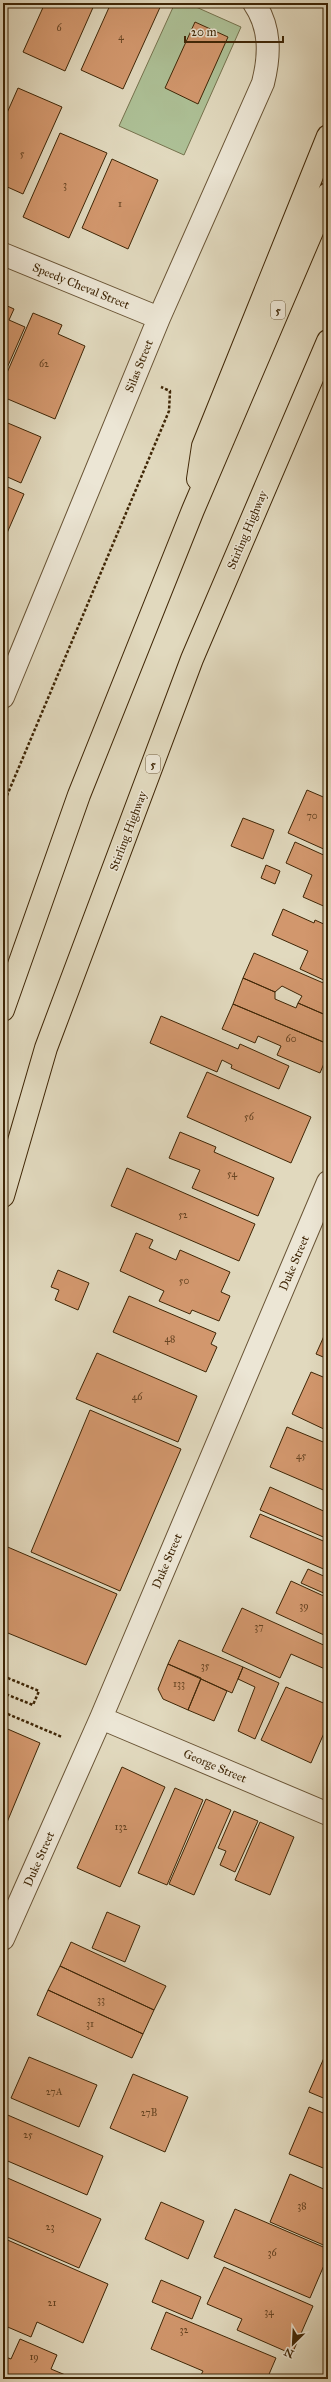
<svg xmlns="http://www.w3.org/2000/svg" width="331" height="2382" viewBox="0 0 331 2382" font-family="'IM FELL Great Primer',serif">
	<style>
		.green { fill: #adc096; stroke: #76734e }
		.building { fill: #d2976d; stroke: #3f2606 }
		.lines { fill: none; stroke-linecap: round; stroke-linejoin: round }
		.minor-casing { stroke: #685334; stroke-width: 24 }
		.trunk-casing { stroke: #3f2606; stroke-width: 24 }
		.path { stroke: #3f2606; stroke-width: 2.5; stroke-dasharray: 3 2; stroke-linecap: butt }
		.minor { stroke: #ece6d5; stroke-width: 22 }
		.trunk { stroke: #e1d9be; stroke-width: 22 }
		.labels { text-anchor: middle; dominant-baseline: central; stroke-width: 3; stroke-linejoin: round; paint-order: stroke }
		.number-label { font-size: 10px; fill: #644220 }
		.shield { fill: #ece6d5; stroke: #736044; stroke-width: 1 }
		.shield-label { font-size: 11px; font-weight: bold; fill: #3f2606 }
		.street-label { font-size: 12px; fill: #3f2606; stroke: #ece6d5 }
	</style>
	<rect width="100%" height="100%" fill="#e1d9be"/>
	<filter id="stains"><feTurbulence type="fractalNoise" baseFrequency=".005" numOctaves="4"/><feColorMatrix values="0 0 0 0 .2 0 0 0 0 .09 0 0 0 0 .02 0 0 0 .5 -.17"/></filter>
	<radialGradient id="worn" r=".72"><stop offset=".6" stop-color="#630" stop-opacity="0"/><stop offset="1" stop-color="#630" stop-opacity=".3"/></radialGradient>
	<path class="green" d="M175 3H187L241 27 184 155 119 126Z"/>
	<path class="building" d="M45 3H95L65 71 23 52Z
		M111 3H162L123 89 81 70Z
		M195 22 228 37 198 104 165 88Z
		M18 88 62 107 23 194 3 185V122Z
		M60 133 107 153 69 238 23 217Z
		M112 159 158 180 128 249 82 228Z
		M3 304 14 309 9 320 25 327 3 377Z
		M33 313 62 325 58 334 85 346 55 419 3 397V382Z
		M3 421 41 437 21 483 3 475Z
		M3 485 24 494 4 540 3 539Z
		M307 790 328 799V851L288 833Z
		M243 818 274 830 263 859 231 846Z
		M295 842 328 857V908L303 897 312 875 286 863Z
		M266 865 280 871 275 884 261 878Z
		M283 909 314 923 315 920 328 926V982L300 969 308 951 272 935Z
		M254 953 328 985V1016L298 1003 302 996 282 986 275 992 243 978Z
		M243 978 275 992V999L296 1008 298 1003 328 1016V1044L233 1004Z
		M233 1004 328 1044V1054L320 1073 277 1055 281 1046 258 1036 255 1043 222 1029Z
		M161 1016 238 1049 240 1044 289 1066 279 1089 231 1068 232 1065 222 1060 217 1072 150 1043Z
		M207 1072 311 1117 291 1163 187 1117Z
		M180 1132 216 1147 214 1152 274 1178 258 1216 192 1188 200 1170 169 1158Z
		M127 1168 255 1224 239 1261 111 1206Z
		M136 1233 153 1240 149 1248 176 1260 180 1250 230 1272 221 1292 230 1296 219 1321 192 1310 190 1314 159 1301 164 1291 120 1271Z
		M58 1270 89 1283 78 1310 55 1300 59 1290 51 1287Z
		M129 1296 216 1333 211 1344 217 1347 206 1372 113 1332Z
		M328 1327V1359L316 1354Z
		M97 1353 197 1396 178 1442 76 1399Z
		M311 1372 328 1379V1431L292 1414Z
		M90 1410 181 1449 120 1591 31 1552Z
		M287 1427 328 1444V1492L270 1467Z
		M270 1487 328 1513V1539L260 1510Z
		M260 1514 328 1543V1571L250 1537Z
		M3 1545 117 1594 86 1665 3 1631Z
		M308 1569 328 1578V1595L301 1583Z
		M291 1581 328 1598V1627L324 1635 276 1613Z
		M242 1608 328 1647V1663L325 1669 291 1654 280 1678 222 1651Z
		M179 1640 243 1667 232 1693 168 1664Z
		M168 1664 201 1678 188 1710 163 1699 158 1689Z
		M243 1667 279 1683 255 1739 238 1731 255 1687 238 1679Z
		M201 1679 227 1691 214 1721 188 1710Z
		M286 1687 328 1705V1724L311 1763 261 1740Z
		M3 1727 40 1743 3 1832Z
		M122 1767 165 1787 120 1887 77 1868Z
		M175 1788 203 1800 167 1885 138 1873Z
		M206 1799 231 1810 194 1895 169 1884Z
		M234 1811 258 1821 235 1872 220 1865 226 1851 218 1848Z
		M260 1822 294 1837 270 1895 235 1880Z
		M107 1912 140 1926 125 1962 92 1948Z
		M71 1942 166 1986 154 2010 60 1966Z
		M60 1966 154 2010 143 2034 48 1990Z
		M48 1990 143 2034 132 2058 37 2015Z
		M327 2051H328V2100L309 2092Z
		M29 2057 97 2085 79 2127 11 2098Z
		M133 2074 188 2097 165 2152 110 2128Z
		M309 2107 328 2115V2170L289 2154Z
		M3 2113 103 2156 87 2195 3 2159Z
		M290 2174 328 2191V2247L270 2222Z
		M3 2176 101 2219 79 2268 3 2235Z
		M161 2202 204 2221 188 2259 145 2239Z
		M235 2209 328 2249V2256L310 2298 214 2257Z
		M3 2238 108 2284 83 2343 37 2322 31 2337 3 2325Z
		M224 2267 313 2306 292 2354 237 2330 242 2319 207 2304Z
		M161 2280 201 2297 192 2319 152 2302Z
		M166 2312 276 2358 267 2379H199L203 2371 151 2349Z
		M20 2339 57 2355 51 2369 75 2379H3V2356L11 2359Z
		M168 2375 177 2379H166Z"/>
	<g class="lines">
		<defs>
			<path id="minor" d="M3 254 159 318
				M3 697 159 318 263 83C270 55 271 28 254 3
				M101 1718 328 1814
				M3 1939 101 1718 328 1182"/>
			<path id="trunk" d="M198 479 203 446 328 136
				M3 1010 79 795 193 510 328 194
				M3 1196 46 1048 192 659 328 341"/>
		</defs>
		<use href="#minor" class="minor-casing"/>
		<use href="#trunk" class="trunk-casing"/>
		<path class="path" d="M3 805 169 411 170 391 161 387
			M3 1676 39 1691 33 1705 3 1693
			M3 1712 62 1737"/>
		<use href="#minor" class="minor"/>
		<use href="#trunk" class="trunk"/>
	</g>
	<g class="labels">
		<g class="number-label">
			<text x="59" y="28">6</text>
			<text x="121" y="37">4</text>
			<text x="22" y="154">5</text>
			<text x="65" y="185">3</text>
			<text x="120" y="204">1</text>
			<text x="44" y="364">62</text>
			<text x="312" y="816">70</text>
			<text x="291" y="1039">60</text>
			<text x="249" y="1117">56</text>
			<text x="232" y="1174">54</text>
			<text x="183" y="1215">52</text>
			<text x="184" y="1281">50</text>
			<text x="170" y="1339">48</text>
			<text x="137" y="1397">46</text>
			<text x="301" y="1456">45</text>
			<text x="304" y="1606">39</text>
			<text x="259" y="1627">37</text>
			<text x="205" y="1666">35</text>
			<text x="179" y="1684">133</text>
			<text x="121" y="1827">132</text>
			<text x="101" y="2000">33</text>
			<text x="90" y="2024">31</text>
			<text x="54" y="2092">27A</text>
			<text x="149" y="2113">27B</text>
			<text x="28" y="2135">25</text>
			<text x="302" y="2206">38</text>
			<text x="50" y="2227">23</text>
			<text x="272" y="2253">36</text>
			<text x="52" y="2303">21</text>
			<text x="269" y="2312">34</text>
			<text x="184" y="2330">32</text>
			<text x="34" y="2357">19</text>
		</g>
		<g class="shield">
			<rect x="271" y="301" width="14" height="18" rx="3"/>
			<rect x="146" y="755" width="14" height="18" rx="3"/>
		</g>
		<g class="shield-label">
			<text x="278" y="310">5</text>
			<text x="153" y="764">5</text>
		</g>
		<g class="street-label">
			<text transform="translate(81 286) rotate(22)">Speedy Cheval Street</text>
			<text transform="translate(139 366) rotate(-68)">Silas Street</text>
			<text transform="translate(247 530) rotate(-67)">Stirling Highway</text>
			<text transform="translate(128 831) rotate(-69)">Stirling Highway</text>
			<text transform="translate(294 1263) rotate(-67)">Duke Street</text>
			<text transform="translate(167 1561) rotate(-67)">Duke Street</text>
			<text transform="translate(215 1766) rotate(23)">George Street</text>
			<text transform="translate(39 1859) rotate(-66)">Duke Street</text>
		</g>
	</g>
	<rect width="331" height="2382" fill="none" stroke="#e1d9be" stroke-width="16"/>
	<rect x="4" y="4" width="323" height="2374" fill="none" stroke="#3f2606" stroke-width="2"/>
	<rect x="8" y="8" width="315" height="2366" fill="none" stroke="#3f2606"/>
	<g transform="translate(293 2344) rotate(204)" stroke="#ece6d5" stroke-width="3" paint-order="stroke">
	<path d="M0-3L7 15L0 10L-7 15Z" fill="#3f2606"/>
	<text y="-6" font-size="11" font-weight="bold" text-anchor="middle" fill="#3f2606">N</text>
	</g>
	<path d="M185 36v6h98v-6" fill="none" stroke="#3f2606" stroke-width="2"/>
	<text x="191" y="36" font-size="12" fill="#3f2606" stroke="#ece6d5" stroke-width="3" paint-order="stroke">20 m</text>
	<rect width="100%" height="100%" filter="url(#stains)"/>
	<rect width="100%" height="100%" fill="url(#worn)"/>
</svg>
